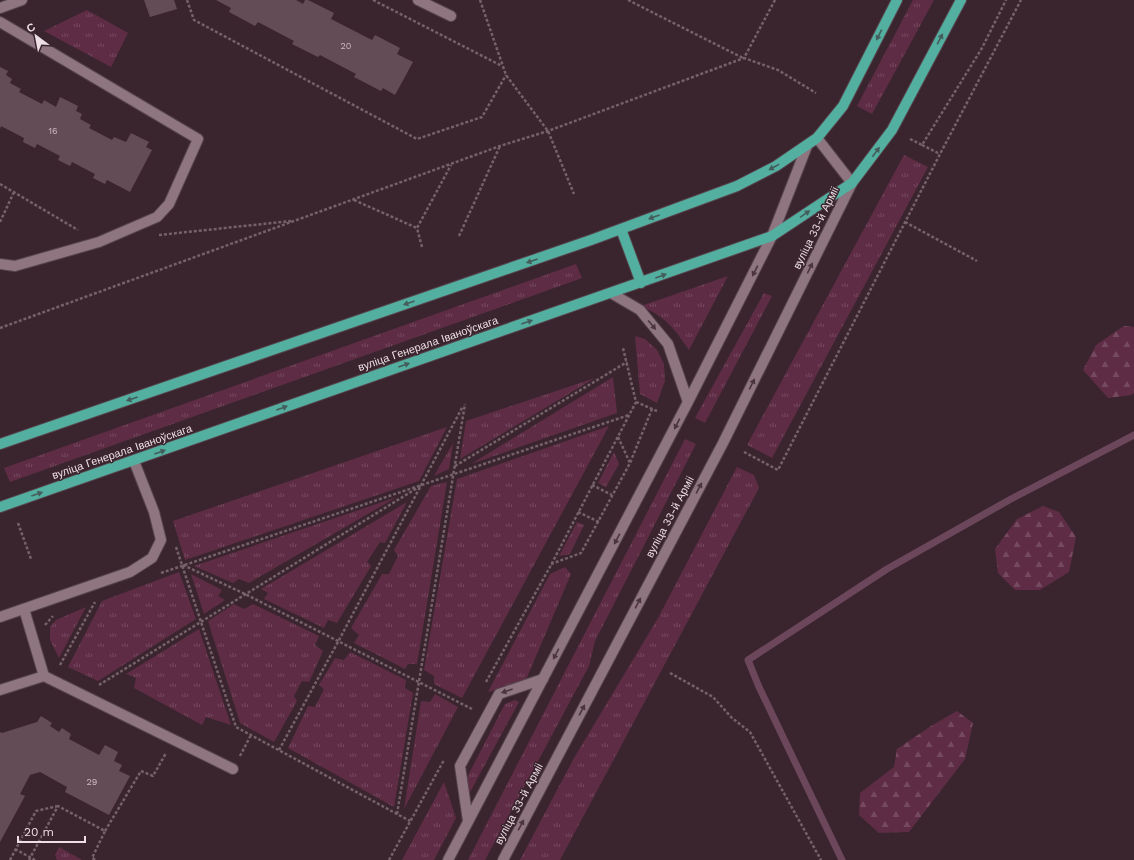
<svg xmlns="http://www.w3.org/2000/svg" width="1134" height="860" viewBox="0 0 1134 860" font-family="'Work Sans',sans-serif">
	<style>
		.grass { fill: url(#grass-tufts) }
		.forest { fill: url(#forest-firs) }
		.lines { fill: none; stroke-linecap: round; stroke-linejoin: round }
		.stream { stroke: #6c465b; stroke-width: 7 }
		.building { fill: #644c56 }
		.service-casing { stroke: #56444d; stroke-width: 12 }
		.tertiary-casing { stroke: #56444d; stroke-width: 12 }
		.primary-casing { stroke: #56444d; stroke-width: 12 }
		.path { stroke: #746169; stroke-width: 2.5; stroke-dasharray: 3 2; stroke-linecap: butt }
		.service { stroke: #8e7580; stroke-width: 10 }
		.tertiary { stroke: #8e7580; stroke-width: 10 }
		.primary { stroke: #53af9f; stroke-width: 10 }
		.oneway { fill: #445c5b }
		.oneway2 { fill: #4b353e }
		.labels { text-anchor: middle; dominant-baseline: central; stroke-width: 3; stroke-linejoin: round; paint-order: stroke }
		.number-label { font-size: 9px; fill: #ccbac1 }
		.street-label { font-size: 11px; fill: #eedfe5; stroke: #3a252e }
	</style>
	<defs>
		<pattern id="grass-tufts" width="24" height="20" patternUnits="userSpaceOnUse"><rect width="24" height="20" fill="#5e2c45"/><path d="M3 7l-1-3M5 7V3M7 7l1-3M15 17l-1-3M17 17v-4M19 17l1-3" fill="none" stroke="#754a60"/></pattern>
		<pattern id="forest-firs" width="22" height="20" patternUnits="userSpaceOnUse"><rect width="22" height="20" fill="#5e2c45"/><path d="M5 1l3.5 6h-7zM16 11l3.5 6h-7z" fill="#754a60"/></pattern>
	</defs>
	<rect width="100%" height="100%" fill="#3a252e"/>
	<path class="grass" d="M913 0H934L872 114 857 106Z
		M87 10 128 33 111 67 44 31Z
		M904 155 928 167 772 458 747 445Z
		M576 264 582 278 10 482 4 468Z
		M728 276 689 350C673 327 667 318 641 306Z
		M764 293 772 296 705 423 695 418Z
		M635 336 645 339 657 350 664 364 665 381 657 403 640 394Z
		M613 377 617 413 471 464Z
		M595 378 460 459 466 421Z
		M609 426 462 698 434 684V676L424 670 457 479Z
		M447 427 419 481 185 560 173 521Z
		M685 439 696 444 595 641 589 666 485 860H468Z
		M453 443 449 469 434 476Z
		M614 452 619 464 606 487 598 483Z
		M737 467 754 475 759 488 560 860H520L574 758 658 618Z
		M447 482 417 664H408L405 669 354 643 359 635 351 628 382 574H389L398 556 394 550 431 486Z
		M397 497 249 583 239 579 233 583 194 566Z
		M407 502 385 543 380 542 367 562 371 566 337 623 328 620 324 628 264 599 268 593 261 589Z
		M577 522 584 525 570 554 559 556Z
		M565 567 571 574 525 682 488 692 550 574Z
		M179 572 196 619 98 681 68 667 102 601Z
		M191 574 222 590 218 596 225 600 204 614Z
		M234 604 244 609 253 604 319 636 315 645 323 651 309 682 302 681 294 696 297 701 274 742 240 723 208 621Z
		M86 607 59 658 50 640V627L56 620Z
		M199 629 231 725 206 717 202 725 134 688 136 678 126 674Z
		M350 652 406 680 405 688 413 693 394 807 288 748 308 706 315 707 324 689 319 685 335 658 344 660Z
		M435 694 458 707 404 809 421 701 430 702Z
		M515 700 519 702 463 805 460 803 464 783 505 704Z
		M444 782 456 818 434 860H402Z
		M59 847 82 860H57L55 855Z"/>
	<path class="forest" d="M1124 326 1134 327V393L1131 395 1108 398 1083 370 1096 345Z
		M1043 506 1059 512 1076 537 1069 572 1040 590H1015L998 573 995 549 1017 519Z
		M957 711 973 723 965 759 909 832 879 833 859 815 860 793 894 767 897 749 931 726Z"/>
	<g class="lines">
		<path class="stream" d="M842 860 759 687 748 660 887 569 1011 499 1134 435"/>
	</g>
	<path class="building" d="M144 0H174L177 9 150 17Z
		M216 0H296L303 4 305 0H308L334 13 331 19 372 40 375 35 400 48 397 54 413 62 395 95 383 88 381 91 354 77 356 74 320 55 318 57 292 44 294 41 258 22 255 26 229 12 231 8Z
		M0 67 8 71 6 75 12 79 10 83 21 89 19 92 42 104 44 100 56 107 60 97 78 106 76 111 82 114 80 119 91 125 89 128 112 140 114 137 126 142 131 133 149 142 146 147 152 150 130 192 107 180 105 184 93 178 95 174 72 162 70 166 58 160 60 156 37 144 35 148 23 142 24 138 1 126 0 129Z
		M41 716 52 723 50 726 59 732 62 728 71 734 69 739 99 755 105 745 118 752 114 761 122 765 119 771 130 776 109 815 65 792 67 787 40 772 30 775 20 794 25 796 0 842V732L2 733 37 722Z"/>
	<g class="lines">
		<defs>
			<path id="service" d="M418 0 451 16
				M0 8 22 0
				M0 22 198 139 169 204 157 217 99 242 15 266 0 264
				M0 617 130 572 152 558 161 540 154 512 134 461
				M44 676 233 769
				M0 690 44 676 24 609
				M468 821 460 766 499 694 543 679"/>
			<path id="tertiary" d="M611 293 640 310 668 344 688 402
				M448 860 688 402 772 236 807 146
				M503 860 723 443 852 183 817 138"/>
			<path id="primary" d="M621 229 641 283
				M0 444 591 240 737 186 776 166 817 138 843 106 897 0
				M0 507 772 236 852 183 892 130 961 0"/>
		</defs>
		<use href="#service" class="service-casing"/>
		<use href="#tertiary" class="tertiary-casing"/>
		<use href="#primary" class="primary-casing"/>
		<path class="path" d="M187 0 194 20 417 139 482 117 506 75
			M373 0 502 66
			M480 0 506 75 548 131 574 194
			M628 0 743 58
			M775 0 744 58 778 70 816 93
			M910 139 922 145 982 48 1006 0
			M922 145 940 154
			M0 184 78 230
			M354 200 417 228
			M0 222 14 192
			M905 222 977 261
			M159 235 291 221
			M459 236 500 146
			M422 247 417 228 451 165
			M0 328 500 146 548 131 744 58
			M636 402 657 411
			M618 437 630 463
			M744 452 778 470 940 154 1021 0
			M455 466 627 362
			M592 485 612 495
			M578 512 599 522
			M18 523 31 559
			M176 547 236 727 410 821
			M551 564 581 553 630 463 652 409
			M183 565 245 594 472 709
			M161 573 629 415
			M45 625 53 616
			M60 665 95 602
			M670 673 713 697 732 718 750 732 821 860
			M486 682 551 565 636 402 623 348
			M99 685 422 485
			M279 750 339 640 463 406
			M240 756 251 735
			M397 814 465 404
			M105 831 141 771 153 776 166 753
			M15 849 35 860
			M10 860 36 811 58 806
			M29 860 58 806 105 831 92 858 96 860
			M389 860 444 760"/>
		<use href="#service" class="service"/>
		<use href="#tertiary" class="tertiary"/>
		<use href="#primary" class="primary"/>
	</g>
	<defs><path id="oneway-solid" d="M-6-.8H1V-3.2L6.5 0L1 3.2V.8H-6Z"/></defs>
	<g class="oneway">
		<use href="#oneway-solid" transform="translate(879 35) rotate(117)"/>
		<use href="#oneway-solid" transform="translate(940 39) rotate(-62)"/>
		<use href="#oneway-solid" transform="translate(876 152) rotate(-53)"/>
		<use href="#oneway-solid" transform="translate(774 167) rotate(151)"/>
		<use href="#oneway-solid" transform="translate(805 214) rotate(-34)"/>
		<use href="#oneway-solid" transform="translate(654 217) rotate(160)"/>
		<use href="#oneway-solid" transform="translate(532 261) rotate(161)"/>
		<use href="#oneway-solid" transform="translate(661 276) rotate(-20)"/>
		<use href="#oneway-solid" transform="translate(409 303) rotate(161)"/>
		<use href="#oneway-solid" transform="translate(527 322) rotate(-19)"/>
		<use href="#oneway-solid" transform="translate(404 365) rotate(-19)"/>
		<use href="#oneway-solid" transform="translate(132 399) rotate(161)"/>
		<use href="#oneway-solid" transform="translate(282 408) rotate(-20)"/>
		<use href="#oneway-solid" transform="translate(160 452) rotate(-20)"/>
		<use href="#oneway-solid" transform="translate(37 494) rotate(-19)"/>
	</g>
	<g class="oneway2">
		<use href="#oneway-solid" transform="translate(810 268) rotate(-64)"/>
		<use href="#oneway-solid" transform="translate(755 271) rotate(117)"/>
		<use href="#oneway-solid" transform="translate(652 325) rotate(50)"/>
		<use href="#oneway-solid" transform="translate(752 384) rotate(-64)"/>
		<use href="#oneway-solid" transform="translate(677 424) rotate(117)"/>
		<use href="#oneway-solid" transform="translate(699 488) rotate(-62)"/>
		<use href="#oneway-solid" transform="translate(617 539) rotate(118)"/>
		<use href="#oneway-solid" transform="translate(638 603) rotate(-62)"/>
		<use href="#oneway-solid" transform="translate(556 654) rotate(118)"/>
		<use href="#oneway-solid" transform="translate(507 691) rotate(161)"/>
		<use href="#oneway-solid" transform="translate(582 710) rotate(-62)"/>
		<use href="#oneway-solid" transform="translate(521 825) rotate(-62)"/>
	</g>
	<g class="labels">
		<g class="number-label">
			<text x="346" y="46">20</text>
			<text x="53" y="131">16</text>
			<text x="92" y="782">29</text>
		</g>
		<g class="street-label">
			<text transform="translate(816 228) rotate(-64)">вуліца 33-й Арміі</text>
			<text transform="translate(428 344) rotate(-19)">вуліца Генерала Іваноўскага</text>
			<text transform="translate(122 452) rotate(-19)">вуліца Генерала Іваноўскага</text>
			<text transform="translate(670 517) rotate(-62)">вуліца 33-й Арміі</text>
			<text transform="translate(519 804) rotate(-62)">вуліца 33-й Арміі</text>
		</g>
	</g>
	<g transform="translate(36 36) rotate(328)" stroke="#3a252e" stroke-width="3" paint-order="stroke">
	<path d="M0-3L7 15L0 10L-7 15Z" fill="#eedfe5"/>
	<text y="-6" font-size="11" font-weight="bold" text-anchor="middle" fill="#eedfe5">С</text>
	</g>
	<path d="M18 836v6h67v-6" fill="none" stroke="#eedfe5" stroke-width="2"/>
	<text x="24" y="836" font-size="12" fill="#eedfe5" stroke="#3a252e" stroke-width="3" paint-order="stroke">20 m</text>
</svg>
